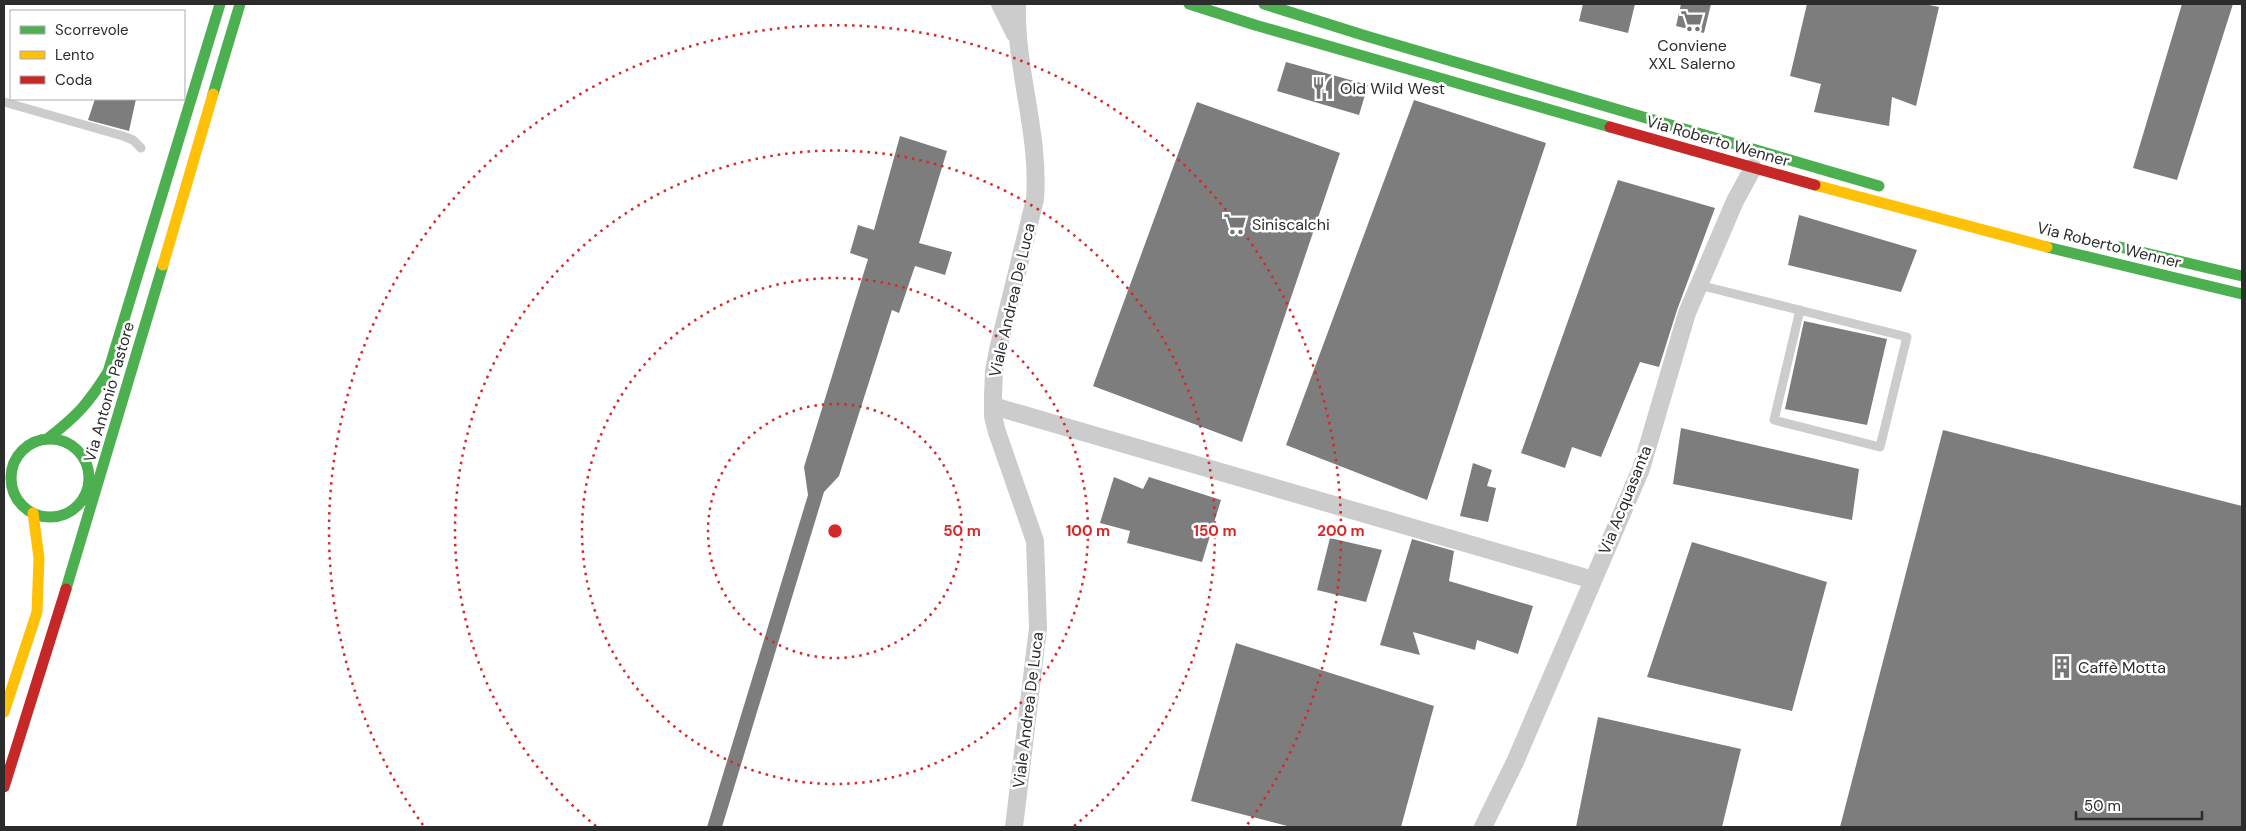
<svg xmlns="http://www.w3.org/2000/svg" width="2246" height="831" viewBox="0 0 2246 831" font-family="'DM Sans',sans-serif">
	<style>
		.building { fill: #7d7d7d }
		.lines { fill: none; stroke-linecap: round; stroke-linejoin: round }
		.lane { stroke: #ccc; stroke-width: 9 }
		.street { stroke: #ccc; stroke-width: 18 }
		.fast { stroke: #4caf50; stroke-width: 11 }
		.slow { stroke: #ffc107; stroke-width: 11 }
		.jam { stroke: #c62828; stroke-width: 11 }
		.ring { fill: none; stroke: #d62828; stroke-width: 2.5; stroke-dasharray: 2.5 5 }
		.labels { text-anchor: middle; dominant-baseline: central; stroke-width: 5; stroke-linejoin: round; paint-order: stroke }
		.poi-label { font-size: 16px; fill: #2c2c2c; stroke: #fff; text-anchor: start }
		.street-label { font-size: 16px; fill: #2c2c2c; stroke: #fff }
		.centre { fill: #d62828; stroke: #fff; stroke-width: 2.5 }
		.ring-label { font-size: 15px; text-anchor: middle; font-weight: bold; fill: #d62828; stroke: #fff; stroke-width: 5; stroke-linejoin: round; paint-order: stroke }
	</style>
	<rect width="100%" height="100%" fill="#fff"/>
	<path class="building" d="M1583 4H1635L1628 33 1579 21Z
		M1681 4H1711L1704 33 1676 26Z
		M1807 4H1924L1939 7 1916 106 1892 97 1889 126 1814 112 1821 84 1790 76Z
		M2182 4H2233L2177 180 2133 168Z
		M1286 62 1368 85 1359 115 1277 91Z
		M95 99H136L129 131 88 120Z
		M1414 100 1546 143 1427 500 1286 445Z
		M1197 102 1340 153 1242 442 1093 386Z
		M900 136 947 151 919 243 952 252 945 275 915 266 899 313 892 310 839 476 824 492 722 827H707L808 495 804 467 868 259 850 253 858 225 874 230Z
		M1618 180 1715 208 1677 310 1659 367 1640 362 1601 457 1572 447 1565 468 1521 453Z
		M1799 215 1917 250 1901 292 1788 265Z
		M1804 321 1887 339 1867 425 1785 409Z
		M1681 428 1859 469 1852 520 1673 484Z
		M1943 430 2242 506V827H1840Z
		M1473 463 1492 470 1487 486 1496 488 1488 522 1460 516Z
		M1114 477 1143 489 1149 477 1221 500 1202 562 1127 543 1130 531 1100 523Z
		M1330 538 1382 550 1366 602 1317 590Z
		M1412 539 1454 551 1449 581 1533 606 1518 654 1477 640 1475 650 1413 632 1420 655 1380 645Z
		M1692 542 1827 582 1792 711 1647 677Z
		M1236 643 1434 706 1401 827H1291L1191 801Z
		M1598 717 1741 749 1722 827H1576Z"/>
	<g class="lines">
		<path class="lane" d="M4 102 123 136 133 140 141 148
			M1699 285C1768 302 1838 320 1907 337L1880 447 1774 420 1800 310"/>
		<path class="street" d="M1000 4 1015 34
			M993 406 1593 580
			M1014 827 1038 628 1035 541 997 432 993 416V396L994 371 998 350 1035 199C1040 133 1015 70 1017 4
			M1483 827 1515 762 1641 469 1687 313 1735 201 1753 168"/>
		<path class="fast" d="M1189 4 1255 25 1610 127
			M1264 4 1366 36 1879 186
			M213 94 240 4
			M2047 247 2242 294
			M2120 247 2242 276
			M47 439C77 416 88 404 108 372L220 4
			M11 478a39 39 0 1 1 78 0a39 39 0 1 1-78 0Z
			M66 589 163 265"/>
		<path class="slow" d="M1815 185 2047 247
			M163 265 213 94
			M4 712 37 612 39 558 33 513"/>
		<path class="jam" d="M1610 127 1815 185
			M4 787 66 589"/>
	</g>
	<g class="ring">
		<circle cx="835" cy="531" r="127"/>
		<circle cx="835" cy="531" r="253"/>
		<path d="M596 826A380 380 0 1 1 1074 826"/>
		<path d="M423 825A506 506 0 1 1 1247 825"/>
	</g>
	<defs>
		<symbol id="supermarket-bare" viewBox="-9 -9 18 18"><path d="M-6-5.5h2.5l.6 2H6L4.5 2H-2.5L-4.4-4H-6ZM-1.5 3.2a1.3 1.3 0 1 0 .1 0ZM3 3.2a1.3 1.3 0 1 0 .1 0Z" fill="#767676" stroke="#fff" stroke-width="2.5" paint-order="stroke"/></symbol>
		<symbol id="restaurant-bare" viewBox="-9 -9 18 18"><path d="M-5-6h1v4h1v-4h1v4h1v-4h1v5L-1.5 .5V6h-2V.5L-5-1ZM5-6V6H3V1.5H1.5Q1.5-4 5-6Z" fill="#767676" stroke="#fff" stroke-width="2.5" paint-order="stroke"/></symbol>
		<symbol id="building-bare" viewBox="-9 -9 18 18"><path d="M-4-6H4V6H1V3H-1V6H-4ZM-2.5-4.3h1.7v1.8h-1.7ZM.8-4.3h1.7v1.8H.8ZM-2.5-1h1.7V.8h-1.7ZM.8-1h1.7V.8H.8Z" fill="#767676" stroke="#fff" stroke-width="2.5" paint-order="stroke"/></symbol>
	</defs>
	<g fill-rule="evenodd">
		<use href="#supermarket-bare" x="1676" y="5" width="32" height="32"/>
		<use href="#restaurant-bare" x="1307" y="72" width="32" height="32"/>
		<use href="#supermarket-bare" x="1219" y="208" width="32" height="32"/>
		<use href="#building-bare" x="2046" y="651" width="32" height="32"/>
	</g>
	<g class="labels">
		<g class="poi-label">
			<text x="1692" y="45" text-anchor="middle">Conviene<tspan x="1692" dy="18">XXL Salerno</tspan></text>
			<text x="1340" y="88">Old Wild West</text>
			<text x="1252" y="224">Siniscalchi</text>
			<text x="2078" y="667">Caffè Motta</text>
		</g>
		<g class="street-label">
			<text transform="translate(1718 141) rotate(16)">Via Roberto Wenner</text>
			<text transform="translate(2109 245) rotate(14)">Via Roberto Wenner</text>
			<text transform="translate(1012 300) rotate(-77)">Viale Andrea De Luca</text>
			<text transform="translate(109 392) rotate(-74)">Via Antonio Pastore</text>
			<text transform="translate(1625 500) rotate(-68)">Via Acquasanta</text>
			<text transform="translate(1028 710) rotate(-83)">Viale Andrea De Luca</text>
		</g>
	</g>
	<circle cx="835" cy="531" r="8" class="centre"/>
	<g class="ring-label">
		<text x="962" y="536">50 m</text>
		<text x="1088" y="536">100 m</text>
		<text x="1215" y="536">150 m</text>
		<text x="1341" y="536">200 m</text>
	</g>
	<rect width="2246" height="831" fill="none" stroke="#2c2c2c" stroke-width="10"/>
	<rect x="10" y="10" width="175" height="90" fill="#ffffff" stroke="#ababab"/>
	<rect x="20" y="26" width="25" height="8" fill="#4caf50" stroke="#ababab"/>
	<text x="55" y="35" font-size="15" fill="#2c2c2c">Scorrevole</text>
	<rect x="20" y="51" width="25" height="8" fill="#ffc107" stroke="#ababab"/>
	<text x="55" y="60" font-size="15" fill="#2c2c2c">Lento</text>
	<rect x="20" y="76" width="25" height="8" fill="#c62828" stroke="#ababab"/>
	<text x="55" y="85" font-size="15" fill="#2c2c2c">Coda</text>
	<path d="M2076 811v8h126v-8" fill="none" stroke="#2c2c2c" stroke-width="2.5"/>
	<text x="2084" y="811" font-size="15" fill="#2c2c2c" stroke="#ffffff" stroke-width="4" paint-order="stroke">50 m</text>
</svg>
